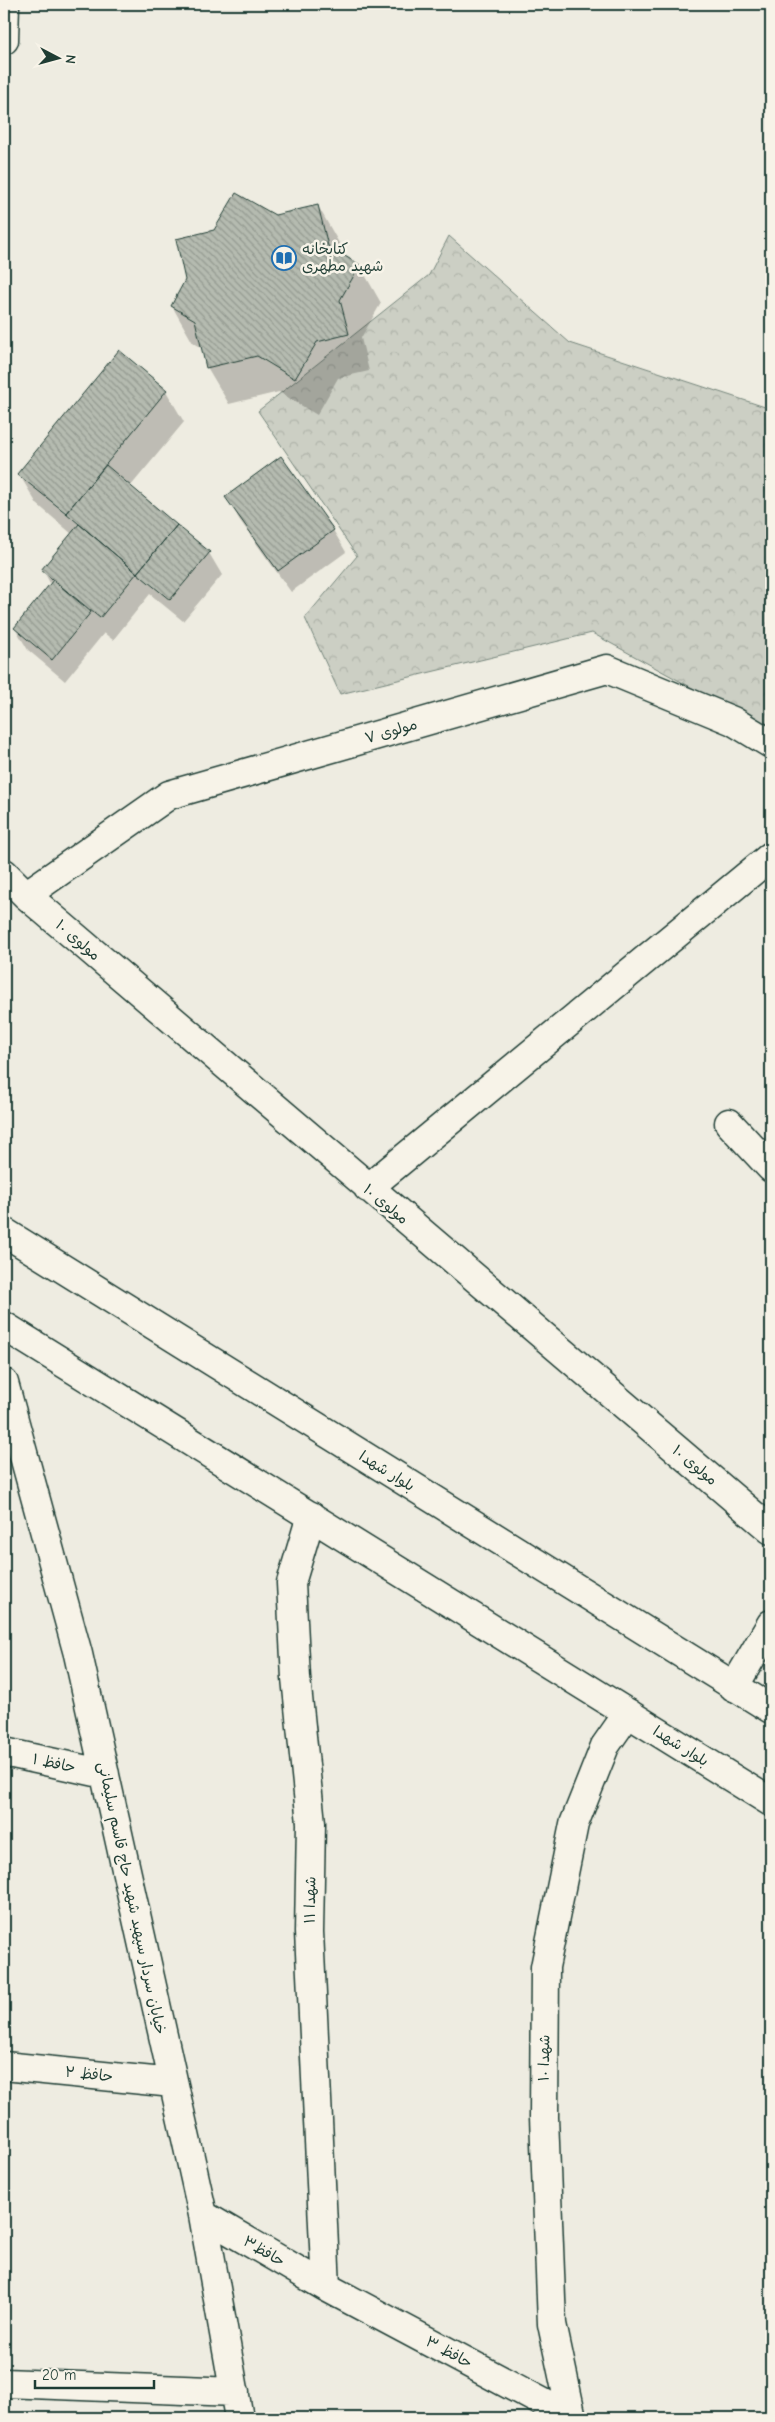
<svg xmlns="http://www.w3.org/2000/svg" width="775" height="2422" viewBox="0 0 775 2422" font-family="'Comic Neue','Playpen Sans Arabic',sans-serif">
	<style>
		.forest { fill: url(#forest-crowns); stroke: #76867c }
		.shadow { fill: #0003 }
		.building { fill: url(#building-back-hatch); stroke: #1f3d34 }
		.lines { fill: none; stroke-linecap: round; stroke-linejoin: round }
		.minor-casing { stroke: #1f3d34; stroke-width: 31 }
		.major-casing { stroke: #1f3d34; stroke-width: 31 }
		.minor { stroke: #f7f3e8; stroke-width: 28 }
		.major { stroke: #f7f3e8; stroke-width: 28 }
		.labels { text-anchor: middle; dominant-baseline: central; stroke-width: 5; stroke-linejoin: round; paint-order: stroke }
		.poi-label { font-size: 15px; fill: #1f3d34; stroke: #f7f3e8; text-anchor: start }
		.street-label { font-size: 15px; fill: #1f3d34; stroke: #f7f3e8 }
	</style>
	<defs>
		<pattern id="forest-crowns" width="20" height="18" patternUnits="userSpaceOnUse" patternTransform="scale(1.25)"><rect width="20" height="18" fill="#cccfc4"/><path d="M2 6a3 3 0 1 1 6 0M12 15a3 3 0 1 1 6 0" fill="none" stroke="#afb3a9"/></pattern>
		<pattern id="building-back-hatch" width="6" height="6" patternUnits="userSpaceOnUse" patternTransform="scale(1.25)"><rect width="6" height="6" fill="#b5bbb0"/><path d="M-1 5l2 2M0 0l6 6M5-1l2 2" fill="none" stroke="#939990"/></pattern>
	</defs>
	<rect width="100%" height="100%" fill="#eeece1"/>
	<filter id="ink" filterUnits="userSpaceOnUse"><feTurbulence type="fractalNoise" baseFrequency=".02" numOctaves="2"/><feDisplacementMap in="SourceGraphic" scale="10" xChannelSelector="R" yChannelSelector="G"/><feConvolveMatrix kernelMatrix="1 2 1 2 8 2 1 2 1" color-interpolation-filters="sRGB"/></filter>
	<g filter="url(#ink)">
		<path class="forest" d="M449 236 570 343 771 409V731L592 633 340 694 305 618 357 556 258 411 429 275Z"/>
		<path class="shadow" d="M318 206 339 243 342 256 360 266 381 303 361 338 369 371 338 378 317 415 279 392 229 404 207 367 203 349 193 343 172 306 274 217Z
			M166 391 184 422 130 487 209 553 222 575 183 621 150 594 113 640 104 633 65 681 28 650 15 628 51 585 43 570 72 534 37 504 19 474Z
			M227 497 333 530 346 552 291 592 239 519Z"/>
		<path class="building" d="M236 193 275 215 318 205 328 246 360 265 340 300 349 334 317 342 295 379 257 356 206 368 195 320 171 306 185 280 176 239 214 230Z
			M119 350 167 390 66 513 17 474Z
			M281 456 334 530 278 571 225 497Z
			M106 465 177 525 137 573 66 513Z
			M79 524 137 573 100 618 41 570Z
			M177 525 210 552 170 600 137 573Z
			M53 580 91 612 52 660 14 628Z"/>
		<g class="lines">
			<defs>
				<path id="minor" d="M4 40 5 4
					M4 873 26 895 771 1530
					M26 895 169 795 607 669 733 721 771 744
					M729 1123 771 1168
					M368 1188 771 856
					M4 1383 78 1654 203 2215 239 2418
					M311 1516 291 1583 296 1678 311 1823 309 1932 326 2287
					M734 1687 771 1624
					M4 1752 105 1774
					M4 2066 173 2083
					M203 2215 326 2287 572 2418
					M4 2383 235 2392
					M572 2418 552 2324 544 2117 545 1967 574 1824 605 1746 628 1713"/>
				<path id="major" d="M4 1232 771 1709
					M4 1326 771 1802"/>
			</defs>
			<use href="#minor" class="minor-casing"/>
			<use href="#major" class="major-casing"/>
			<use href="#minor" class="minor"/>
			<use href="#major" class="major"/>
		</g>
	</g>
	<defs>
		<symbol id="library-ring" viewBox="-11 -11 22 22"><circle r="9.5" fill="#f7f3e8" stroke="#1f6fb2" stroke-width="1.5"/><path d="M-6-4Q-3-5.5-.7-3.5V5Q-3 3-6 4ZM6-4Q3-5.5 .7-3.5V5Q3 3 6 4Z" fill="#1f6fb2"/></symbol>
	</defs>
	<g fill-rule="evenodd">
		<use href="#library-ring" x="270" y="244" width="28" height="28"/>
	</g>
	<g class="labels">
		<g class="poi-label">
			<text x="302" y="249">کتابخانه<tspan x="302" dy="17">شهید مطهری</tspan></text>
		</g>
		<g class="street-label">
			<text transform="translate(391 731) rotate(-16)">مولوی ۷</text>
			<text transform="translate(78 940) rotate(41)">مولوی ۱۰</text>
			<text transform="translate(386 1204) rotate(40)">مولوی ۱۰</text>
			<text transform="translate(695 1465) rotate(40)">مولوی ۱۰</text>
			<text transform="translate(387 1471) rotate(32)">بلوار شهدا</text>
			<text transform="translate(681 1746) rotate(32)">بلوار شهدا</text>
			<text transform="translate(54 1763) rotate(12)">حافظ ۱</text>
			<text transform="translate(132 1898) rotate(78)">خیابان سردار سپهبد شهید حاج قاسم سلیمانی</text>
			<text transform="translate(310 1900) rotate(-89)">شهدا ۱۱</text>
			<text transform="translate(544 2058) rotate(-89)">شهدا ۱۰</text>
			<text transform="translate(89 2074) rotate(6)">حافظ ۲</text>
			<text transform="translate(264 2251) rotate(30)">حافظ۳</text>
			<text transform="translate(449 2352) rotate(28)">حافظ ۳</text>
		</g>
	</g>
	<rect width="775" height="2422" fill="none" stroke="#f7f3e8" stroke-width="20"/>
	<rect x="10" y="10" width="755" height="2402" fill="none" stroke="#1f3d34" stroke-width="2" filter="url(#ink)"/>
	<g transform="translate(58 58) rotate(96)" stroke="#f7f3e8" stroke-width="4" paint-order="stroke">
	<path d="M0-4L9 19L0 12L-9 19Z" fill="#1f3d34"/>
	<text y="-8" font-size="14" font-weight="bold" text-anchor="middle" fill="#1f3d34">N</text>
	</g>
	<path d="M35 2380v8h119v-8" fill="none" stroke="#1f3d34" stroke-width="2.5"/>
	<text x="42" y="2380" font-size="15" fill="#1f3d34" stroke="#f7f3e8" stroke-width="4" paint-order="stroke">20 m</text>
</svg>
